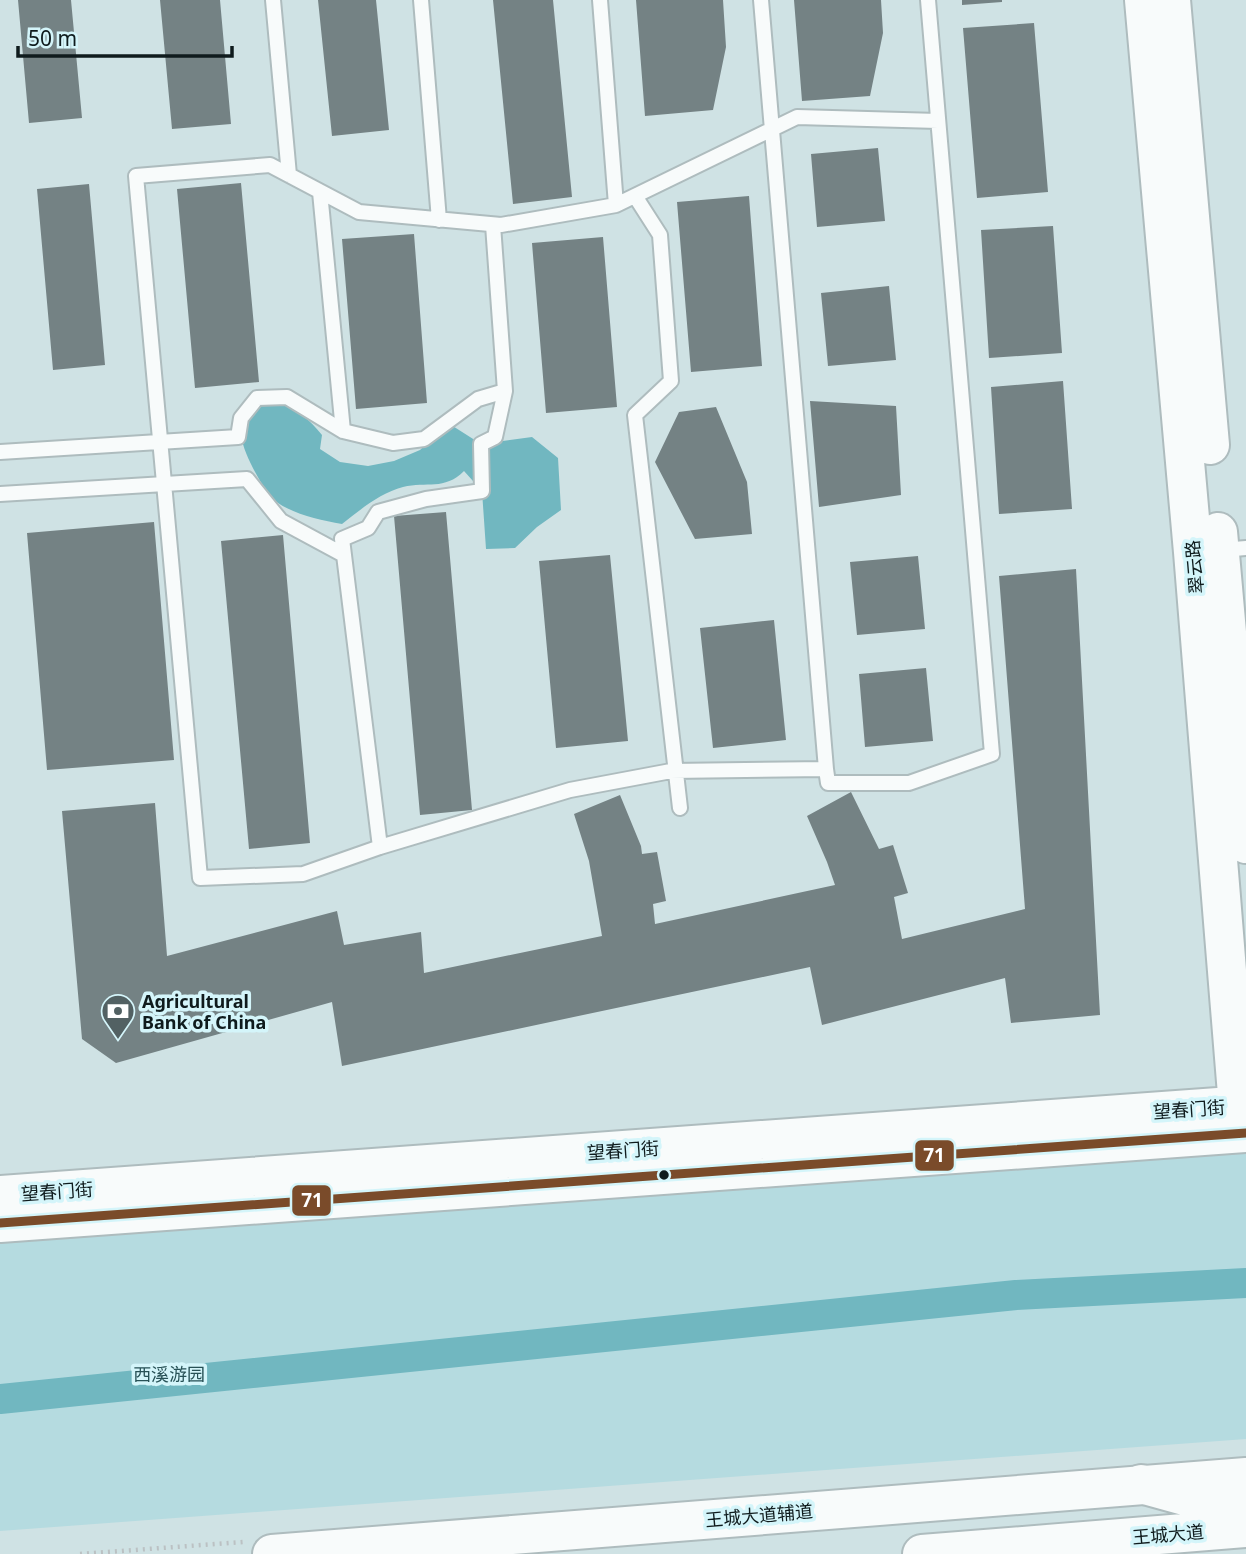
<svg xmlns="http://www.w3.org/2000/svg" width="1246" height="1554" viewBox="0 0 1246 1554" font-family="'Noto Sans','Noto Sans SC',sans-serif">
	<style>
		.green { fill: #b5dbe0 }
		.water { fill: #71b7c0 }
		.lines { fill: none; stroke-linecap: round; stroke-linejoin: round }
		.canal { stroke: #71b7c0; stroke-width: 30 }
		.building { fill: #748284 }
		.lane-casing { stroke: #aebcbe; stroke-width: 18 }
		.secondary-casing { stroke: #aebcbe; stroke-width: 42 }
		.primary-casing { stroke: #aebcbe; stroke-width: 42 }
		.highway-casing { stroke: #aebcbe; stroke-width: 42 }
		.path { stroke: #bbc1c3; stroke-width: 4.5; stroke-dasharray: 2 5; stroke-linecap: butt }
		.lane { stroke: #f8fbfb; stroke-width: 14 }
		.secondary { stroke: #f8fbfb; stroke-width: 38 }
		.primary { stroke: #f8fbfb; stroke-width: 38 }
		.highway { stroke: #f8fbfb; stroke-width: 38 }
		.bus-1-casing { stroke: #d4f5fa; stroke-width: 14 }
		.bus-1 { stroke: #7a4b2a; stroke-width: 9 }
		.bus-dot { fill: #0f1b1d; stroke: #d4f5fa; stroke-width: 2.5 }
		.labels { text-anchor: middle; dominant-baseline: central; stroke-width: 7; stroke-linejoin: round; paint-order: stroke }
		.street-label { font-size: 18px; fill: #0f1b1d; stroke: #d4f5fa }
		.poi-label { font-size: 18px; font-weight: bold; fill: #0f1b1d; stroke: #d4f5fa; text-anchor: start }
		.park-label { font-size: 18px; fill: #275156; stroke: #d4f5fa }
		.line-badge { stroke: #d4f5fa; stroke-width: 2.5 }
		.badge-label { font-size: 19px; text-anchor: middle; font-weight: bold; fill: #fff }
	</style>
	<rect width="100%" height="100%" fill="#cfe2e4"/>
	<path class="green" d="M1246 1151V1439L0 1531V1242Z"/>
	<path class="water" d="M276 403C297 408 309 419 322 435L320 449 340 462 368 466 394 461 420 450 448 423 481 444 532 437 558 458 561 510 537 527 515 548 486 549 482 491 464 471C444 491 427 481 403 487 380 493 360 510 342 524 319 520 295 515 275 501 265 493 242 451 242 438 242 425 250 414 257 404Z"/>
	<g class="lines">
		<path class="canal" d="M0 1399 1016 1295 1246 1283"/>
	</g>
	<path class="building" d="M18 0H71L82 118 29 123Z
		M160 0H220L231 124 172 129Z
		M318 0H376L389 130 332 136Z
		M493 0H553L572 197 513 204Z
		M636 0H723L726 47 713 110 645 116Z
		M794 0H881L883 33 870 96 802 101Z
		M962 0H1002V2L962 5Z
		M1034 23 1048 192 977 198 963 28Z
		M878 148 885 221 817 227 811 154Z
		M241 183 259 382 195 388 177 189Z
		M89 184 105 365 53 370 37 189Z
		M749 196 762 366 691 372 677 202Z
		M1053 226 1062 353 989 358 981 230Z
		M414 234 427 403 356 409 342 239Z
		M603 237 617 407 546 413 532 243Z
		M889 286 896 360 828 366 821 293Z
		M1063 381 1072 509 999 514 991 387Z
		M810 401 896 406 901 495 819 507Z
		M716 407 747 482 752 534 695 539 655 462 679 412Z
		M446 512 472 810 420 815 394 516Z
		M154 522 174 760 47 770 27 533Z
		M283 535 310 843 249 849 221 541Z
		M610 555 628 741 556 748 539 561Z
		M918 556 925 629 857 635 850 562Z
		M1076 569 1100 1015 1011 1023 1005 978 822 1025 810 967 342 1066 332 1002 116 1063 82 1039 62 811 155 803 167 956 337 911 344 945 421 932 424 973 602 936 589 861 574 814 620 795 641 846 642 854 657 852 666 901 653 904 655 924 835 885 827 862 807 816 851 792 879 849 893 845 908 893 894 897 902 939 1025 909 999 576Z
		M774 620 786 740 713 748 700 628Z
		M926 668 933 741 865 747 859 674Z"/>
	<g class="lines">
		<defs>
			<path id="lane" d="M273 0 289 175
				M421 0 439 220
				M600 0 616 205
				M761 0 826 769
				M320 192 343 431
				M635 196 660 235 671 381 635 415 680 808
				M493 225 505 391
				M0 452 238 437 241 418 257 398 287 397 343 431 393 443 424 439 478 399 505 391 495 437 481 444 482 491 426 499 378 512 368 528 342 539 344 555
				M0 494 247 479 281 521 344 555 380 847 570 790 671 771 826 769 828 783H909L992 754 928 0
				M1222 550 1246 548
				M380 847 303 874 200 878 136 176 270 165 359 212 501 225 616 205 797 117 938 121"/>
			<path id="secondary" d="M1144 0 1193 552 1240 1131
				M1171 0 1210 445
				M1218 532 1246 844
				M0 1195 1246 1105
				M0 1223 1246 1133"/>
			<path id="primary" d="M272 1554 1246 1477"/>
			<path id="highway" d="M1141 1484 1246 1513
				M922 1554 1246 1528"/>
		</defs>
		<use href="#lane" class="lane-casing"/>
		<use href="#secondary" class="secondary-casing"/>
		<use href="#primary" class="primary-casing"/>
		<use href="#highway" class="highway-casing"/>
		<path class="path" d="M80 1554 243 1542"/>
		<use href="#lane" class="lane"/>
		<use href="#secondary" class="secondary"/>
		<use href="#primary" class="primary"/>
		<use href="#highway" class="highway"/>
		<defs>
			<path id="bus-1" d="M0 1223 1246 1133"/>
		</defs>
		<use href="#bus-1" class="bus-1-casing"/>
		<use href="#bus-1" class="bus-1"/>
	</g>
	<defs>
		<symbol id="bank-pin" viewBox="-11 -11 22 30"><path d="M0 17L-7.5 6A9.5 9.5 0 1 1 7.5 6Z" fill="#526163" stroke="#d4f5fa"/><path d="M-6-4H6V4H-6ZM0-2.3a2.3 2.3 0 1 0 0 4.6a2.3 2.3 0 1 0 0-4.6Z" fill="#fff"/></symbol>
	</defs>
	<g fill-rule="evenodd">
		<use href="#bank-pin" x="99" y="992" width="38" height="52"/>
	</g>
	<circle class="bus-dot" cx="664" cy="1175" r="6"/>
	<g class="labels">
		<g class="street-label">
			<text transform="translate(1194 567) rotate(-95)">翠云路</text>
			<text transform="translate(1189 1109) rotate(-4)">望春门街</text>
			<text transform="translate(623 1150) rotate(-4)">望春门街</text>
			<text transform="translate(57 1191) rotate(-4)">望春门街</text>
			<text transform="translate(759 1515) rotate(-5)">王城大道辅道</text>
			<text transform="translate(1168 1534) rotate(-5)">王城大道</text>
		</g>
		<g class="poi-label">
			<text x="142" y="1001">Agricultural<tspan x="142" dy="21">Bank of China</tspan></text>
		</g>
		<g class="park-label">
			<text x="169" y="1374">西溪游园</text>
		</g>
	</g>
	<g class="line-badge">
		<rect x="914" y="1139" width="41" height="33" rx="7" fill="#7a4b2a"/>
		<rect x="291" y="1184" width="41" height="33" rx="7" fill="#7a4b2a"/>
	</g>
	<g class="badge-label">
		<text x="934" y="1162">71</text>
		<text x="312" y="1207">71</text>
	</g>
	<path d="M18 46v10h214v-10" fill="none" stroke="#0f1b1d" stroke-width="3.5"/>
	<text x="28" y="46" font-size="21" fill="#0f1b1d" stroke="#d4f5fa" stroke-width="5" paint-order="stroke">50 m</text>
</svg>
